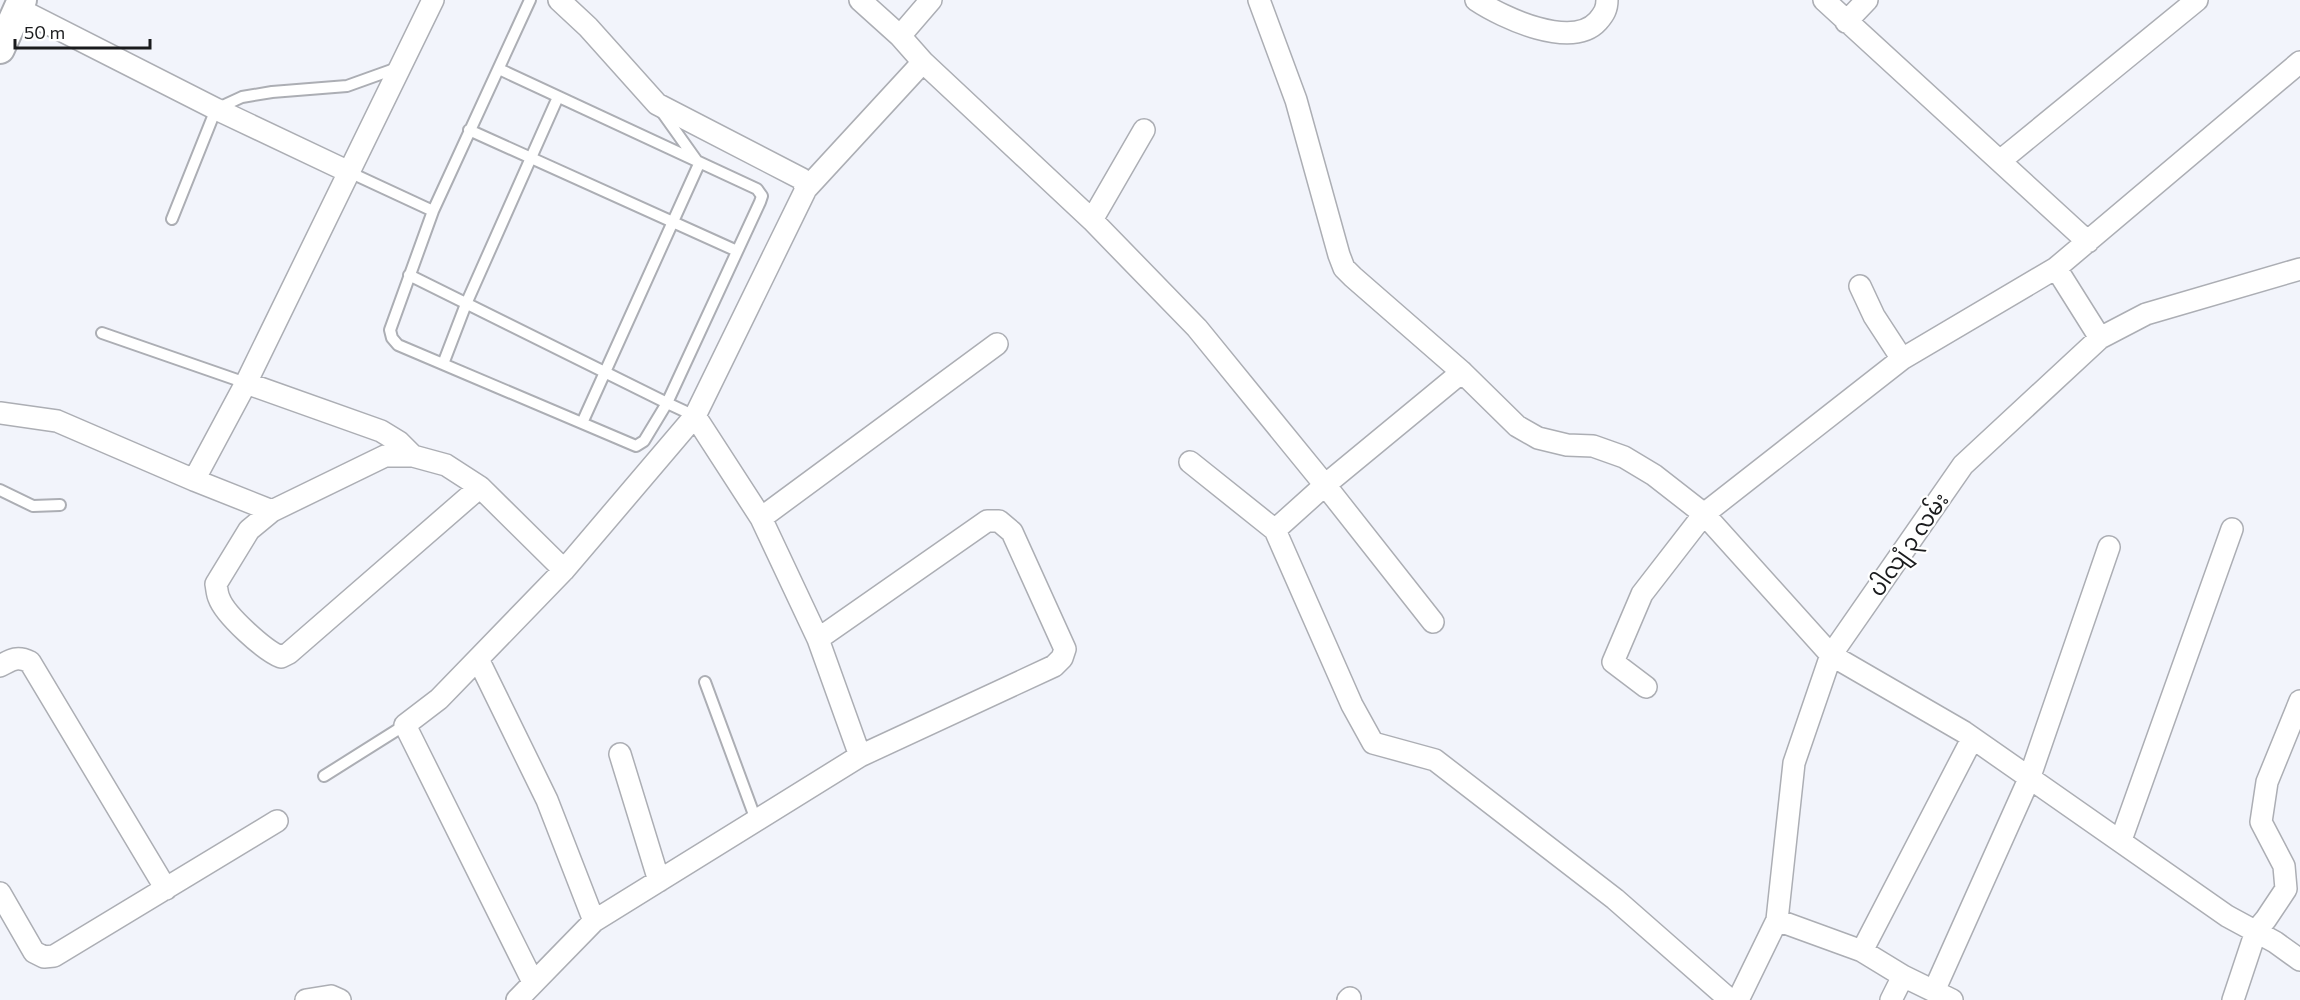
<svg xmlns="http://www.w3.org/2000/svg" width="2300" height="1000" viewBox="0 0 2300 1000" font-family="Commissioner,'Noto Sans Myanmar',sans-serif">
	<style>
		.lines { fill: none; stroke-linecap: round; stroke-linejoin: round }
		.lane-casing { stroke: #acaeb4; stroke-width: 14 }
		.street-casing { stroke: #acaeb4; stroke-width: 24 }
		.secondary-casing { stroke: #acaeb4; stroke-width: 32 }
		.lane { stroke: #fff; stroke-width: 10 }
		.street { stroke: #fff; stroke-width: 21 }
		.secondary { stroke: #fff; stroke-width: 28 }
		.labels { text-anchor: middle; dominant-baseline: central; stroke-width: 4.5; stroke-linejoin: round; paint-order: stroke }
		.street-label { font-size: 22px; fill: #1a1b1d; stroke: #fff }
	</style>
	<rect width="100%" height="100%" fill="#f2f4fb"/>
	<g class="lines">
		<defs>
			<path id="lane" d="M530 0 433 211 390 330 392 338 398 345 636 446 644 441 667 403 695 416
				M469 130 737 251
				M349 172 433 211
				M172 219 216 109 242 97 272 92 347 86 400 67
				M409 275 667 403 760 202 762 196 757 189 499 69
				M102 333 246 383
				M443 364 466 304 558 97
				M582 423 699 164 662 112
				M0 490 33 506 60 505
				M705 682 756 820
				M324 776 405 725"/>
			<path id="street" d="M860 0 900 36 923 62 1092 220 1197 328 1325 485 1433 622
				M1259 0 1296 100 1339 255 1344 268 1353 277 1462 372 1517 426 1538 438 1567 445 1593 446 1624 457 1654 475 1704 514 1831 655 1964 732 2227 916 2275 942 2300 960
				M1476 0C1503 18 1572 50 1598 21 1604 14 1607 9 1607 0
				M1824 0 2088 242
				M19 9 216 109 349 172
				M1846 22 1867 0
				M900 36 931 0
				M2000 161 2197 0
				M806 189 923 62
				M1092 220 1144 130
				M2056 268 2100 338
				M1860 286 1874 316 1902 359
				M246 383 381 431 399 442 413 456
				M0 413 57 421 194 480 246 383 433 0
				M1190 462 1275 530 1352 705 1373 743 1435 760 1615 899 1730 1000
				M194 480 272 511
				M480 487 289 653 281 657C265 651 225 615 219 598 217 594 217 589 216 584L249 530 272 511 385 456H413L446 465 480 487 564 570
				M761 518 997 344
				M1275 530 1325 485 1462 372
				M818 639 987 521H999L1012 532 1065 649 1062 658 1054 666 860 756
				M478 659 547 800 594 921
				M0 666C12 659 18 656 30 662L166 889
				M1646 687 1613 662 1642 594 1704 514 1902 359 2056 268 2300 62
				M620 754 659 881
				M2121 840 2232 529
				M0 893 34 952 44 957 54 956 277 821
				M1777 920 1862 951 1903 976 1952 1000
				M1862 951 1972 739
				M533 982 405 725 439 699 564 570 695 416 806 189 802 179 657 104 588 27 559 0
				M1934 991 2029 779 2109 547
				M306 1000 331 996 340 1000
				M517 1000 594 921 860 756 818 639 761 518 695 416
				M1348 1000 1350 998
				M1738 1000 1777 920 1794 763 1831 655 1963 465 2100 338 2146 314 2300 269
				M1891 1000 1903 976
				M2233 1000 2256 931 2266 919 2286 889 2284 866 2261 822 2267 782 2300 701"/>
			<path id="secondary" d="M0 49 22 0"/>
		</defs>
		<use href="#lane" class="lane-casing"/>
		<use href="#street" class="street-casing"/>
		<use href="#secondary" class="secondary-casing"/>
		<use href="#lane" class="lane"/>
		<use href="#street" class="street"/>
		<use href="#secondary" class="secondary"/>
	</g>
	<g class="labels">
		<g class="street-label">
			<text transform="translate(1908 544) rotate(-55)">ပါလျံ ၃ လမ်း</text>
		</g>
	</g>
	<path d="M15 39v9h135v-9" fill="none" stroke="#1a1b1d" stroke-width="3"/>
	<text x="24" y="39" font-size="18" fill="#1a1b1d" stroke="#ffffff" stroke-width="4.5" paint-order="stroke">50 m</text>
</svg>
